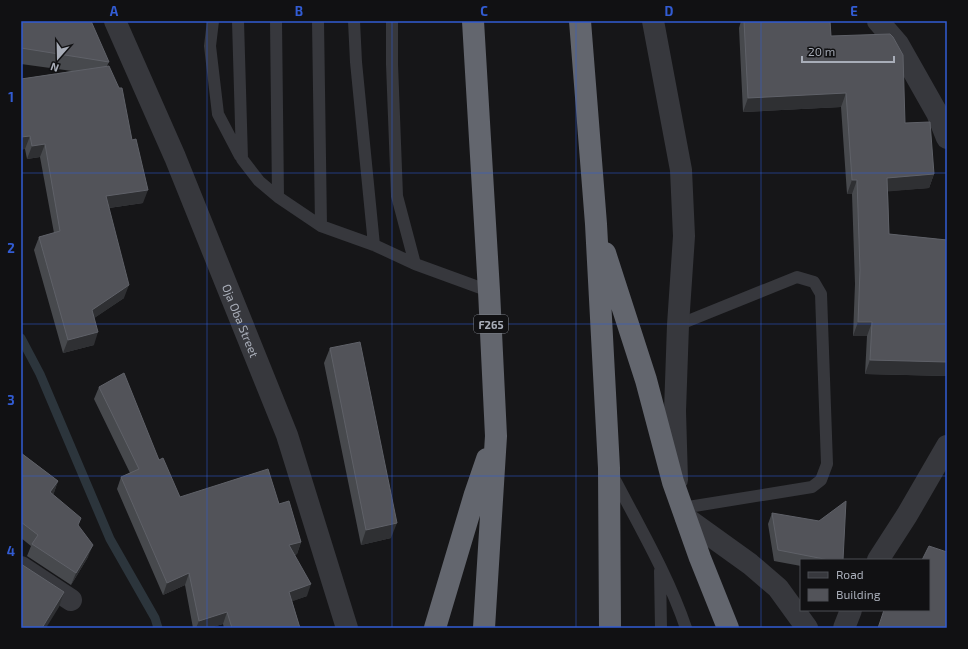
<svg xmlns="http://www.w3.org/2000/svg" width="968" height="649" viewBox="0 0 968 649" font-family="'Exo 2',sans-serif">
	<style>
		.lines { fill: none; stroke-linecap: round; stroke-linejoin: round }
		.stream { stroke: #2c353c; stroke-width: 9 }
		.service { stroke: #37383d; stroke-width: 12 }
		.minor { stroke: #37383d; stroke-width: 22 }
		.motorway { stroke: #63666e; stroke-width: 22 }
		.wall { fill: #47494d }
		.shaded-wall { fill: #2f3033 }
		.building { fill: #525359; stroke: #5f6168 }
		.grid { fill: none; stroke: #325cd3; stroke-width: 1; stroke-opacity: 0.55 }
		.labels { text-anchor: middle; dominant-baseline: central; stroke-width: 3; stroke-linejoin: round; paint-order: stroke }
		.shield { fill: #111113; stroke: #7b7e86; stroke-width: 1 }
		.shield-label { font-size: 11px; font-weight: bold; fill: #a8adb8 }
		.street-label { font-size: 12px; fill: #a8adb8; stroke: #111113 }
		.neatline { fill: none; stroke: #325cd3; stroke-width: 1.5 }
		.grid-label { font-size: 13px; text-anchor: middle; font-weight: bold; fill: #325cd3 }
	</style>
	<rect width="100%" height="100%" fill="#161618"/>
	<g class="lines">
		<path class="stream" d="M21 338 40 374 110 539 155 618 158 628"/>
		<path class="service" d="M213 21 210 46 218 114 240 156
			M238 21 242 159 259 181 278 197 321 226 374 245 415 264
			M276 21 278 197
			M318 21 321 226
			M354 21 356 62 374 245
			M392 21V64L397 196 415 264 489 291
			M678 325 797 277 814 282 821 294 827 464 821 480 812 487 682 508
			M613 476C639 526 668 575 686 628
			M660 571 661 628"/>
		<g class="minor">
			<path id="s1" d="M115 21 175 157 287 435 347 628"/>
			<path d="M653 21 681 170 684 236 678 325 675 411 677 480"/>
			<path d="M878 21 898 44 937 113 947 138"/>
			<path d="M686 518 750 564 778 588 807 628"/>
			<path d="M878 560 907 515 947 446"/>
			<path d="M21 567 71 600"/>
			<path d="M844 628 851 610"/>
		</g>
		<path class="motorway" d="M473 21 489 291 496 436 484 628
			M580 21 596 224 609 468 610 628
			M605 253 646 380 673 482 700 558 728 628
			M435 628 475 494 487 459"/>
	</g>
	<path class="wall" d="M21 21 109 62 107 66 143 203 109 208 124 298 94 318V345L63 353 34 250 39 237 54 233 40 157 27 159 25 149 21 79 72 71 21 64Z
		M741 21H830L831 36 905 123 934 174 929 188 888 191 889 234 947 240V376L865 374 867 336H853L855 284 852 194H847L841 107 743 112 739 28Z
		M330 348 391 538 361 545 324 363Z
		M99 387 159 460 180 497 279 504 301 542 297 554 295 555 307 596 292 601 300 628H224L223 624 209 628H193L185 585 163 595 117 489 121 477 130 473 94 399Z
		M21 453 58 481 53 495 78 525 88 557 71 585 27 556 31 546 21 538Z
		M772 513 843 560H801V566L774 561 768 524Z"/>
	<path class="shaded-wall" d="M846 93 841 107 743 112 748 98Z
		M30 136 25 149 21 150V137Z
		M45 144 40 157 27 159 32 146Z
		M934 174 929 188 882 192 887 178Z
		M852 180H857L852 194H847Z
		M148 190 143 203 102 209 106 196Z
		M129 285 124 298 87 323 92 310Z
		M858 322H872L867 336H853Z
		M98 332 94 345 63 353 68 340Z
		M870 360 947 362V376L865 374Z
		M58 481 54 493 45 504 50 492Z
		M397 523 391 538 361 545 366 530Z
		M301 542 297 554 285 557 289 545Z
		M93 545 88 557 71 585 76 573Z
		M189 573 185 585 163 595 167 583Z
		M311 584 307 596 285 604 289 592Z
		M64 592 59 607 46 628H42Z
		M227 612 223 624 209 628H196L199 621Z"/>
	<path class="building" d="M21 21H91L109 62 21 48Z
		M744 21H830L831 36 890 34 893 37 903 55 905 123 930 122 934 174 887 178 889 234 947 240V362L870 360 872 322H858L860 270 857 180H852L846 93 748 98Z
		M109 66 119 88H122L132 140 136 139 148 190 106 196 129 285 92 310 98 332 68 340 39 237 60 231 45 144 32 146 30 136 21 137V79Z
		M360 342 397 523 366 530 330 348Z
		M124 373 159 460 163 458 180 497 268 469 279 504 289 501 301 542 289 545 311 584 289 592 300 628H232L227 612 199 621 189 573 167 583 121 477 139 469 99 387Z
		M21 453 58 481 50 492 81 518 78 525 93 545 76 573 32 544 38 535 21 522Z
		M846 501 843 560H829L778 550 772 513 819 521Z
		M929 546 947 552V628H878L884 610H929V560H922Z
		M21 564 64 592 42 628H21Z"/>
	<path class="grid" d="M207 21V628M392 21V628M576 21V628M761 21V628M21 173H947M21 324H947M21 476H947"/>
	<g class="labels">
		<rect class="shield" x="474" y="315" width="34" height="18" rx="3"/>
		<g class="shield-label">
			<text x="491" y="324">F265</text>
		</g>
		<g class="street-label">
			<text stroke="none"><textPath href="#s1" startOffset="325">Oja Oba Street</textPath></text>
		</g>
	</g>
	<rect width="968" height="649" fill="none" stroke="#111113" stroke-width="44"/>
	<rect x="800" y="559" width="130" height="52" fill="#111113" stroke="#4d4f55"/>
	<rect x="808" y="572" width="20" height="6" fill="#37383d" stroke="#4d4f55"/>
	<text x="836" y="579" font-size="12" fill="#a8adb8">Road</text>
	<rect x="808" y="589" width="20" height="12" fill="#525359" stroke="#4d4f55"/>
	<text x="836" y="599" font-size="12" fill="#a8adb8">Building</text>
	<g transform="translate(58 58) rotate(200)" stroke="#111113" stroke-width="3" paint-order="stroke">
	<path d="M0-3L7 15L0 10L-7 15Z" fill="#a8adb8"/>
	<text y="-6" font-size="11" font-weight="bold" text-anchor="middle" fill="#a8adb8">N</text>
	</g>
	<path d="M802 56v6h92v-6" fill="none" stroke="#a8adb8" stroke-width="2"/>
	<text x="808" y="56" font-size="12" fill="#a8adb8" stroke="#111113" stroke-width="3" paint-order="stroke">20 m</text>
	<rect x="22" y="22" width="924" height="605" class="neatline"/>
	<g class="grid-label">
		<text x="114" y="16">A</text>
		<text x="299" y="16">B</text>
		<text x="484" y="16">C</text>
		<text x="669" y="16">D</text>
		<text x="854" y="16">E</text>
		<text x="11" y="102">1</text>
		<text x="11" y="253">2</text>
		<text x="11" y="405">3</text>
		<text x="11" y="556">4</text>
	</g>
</svg>
